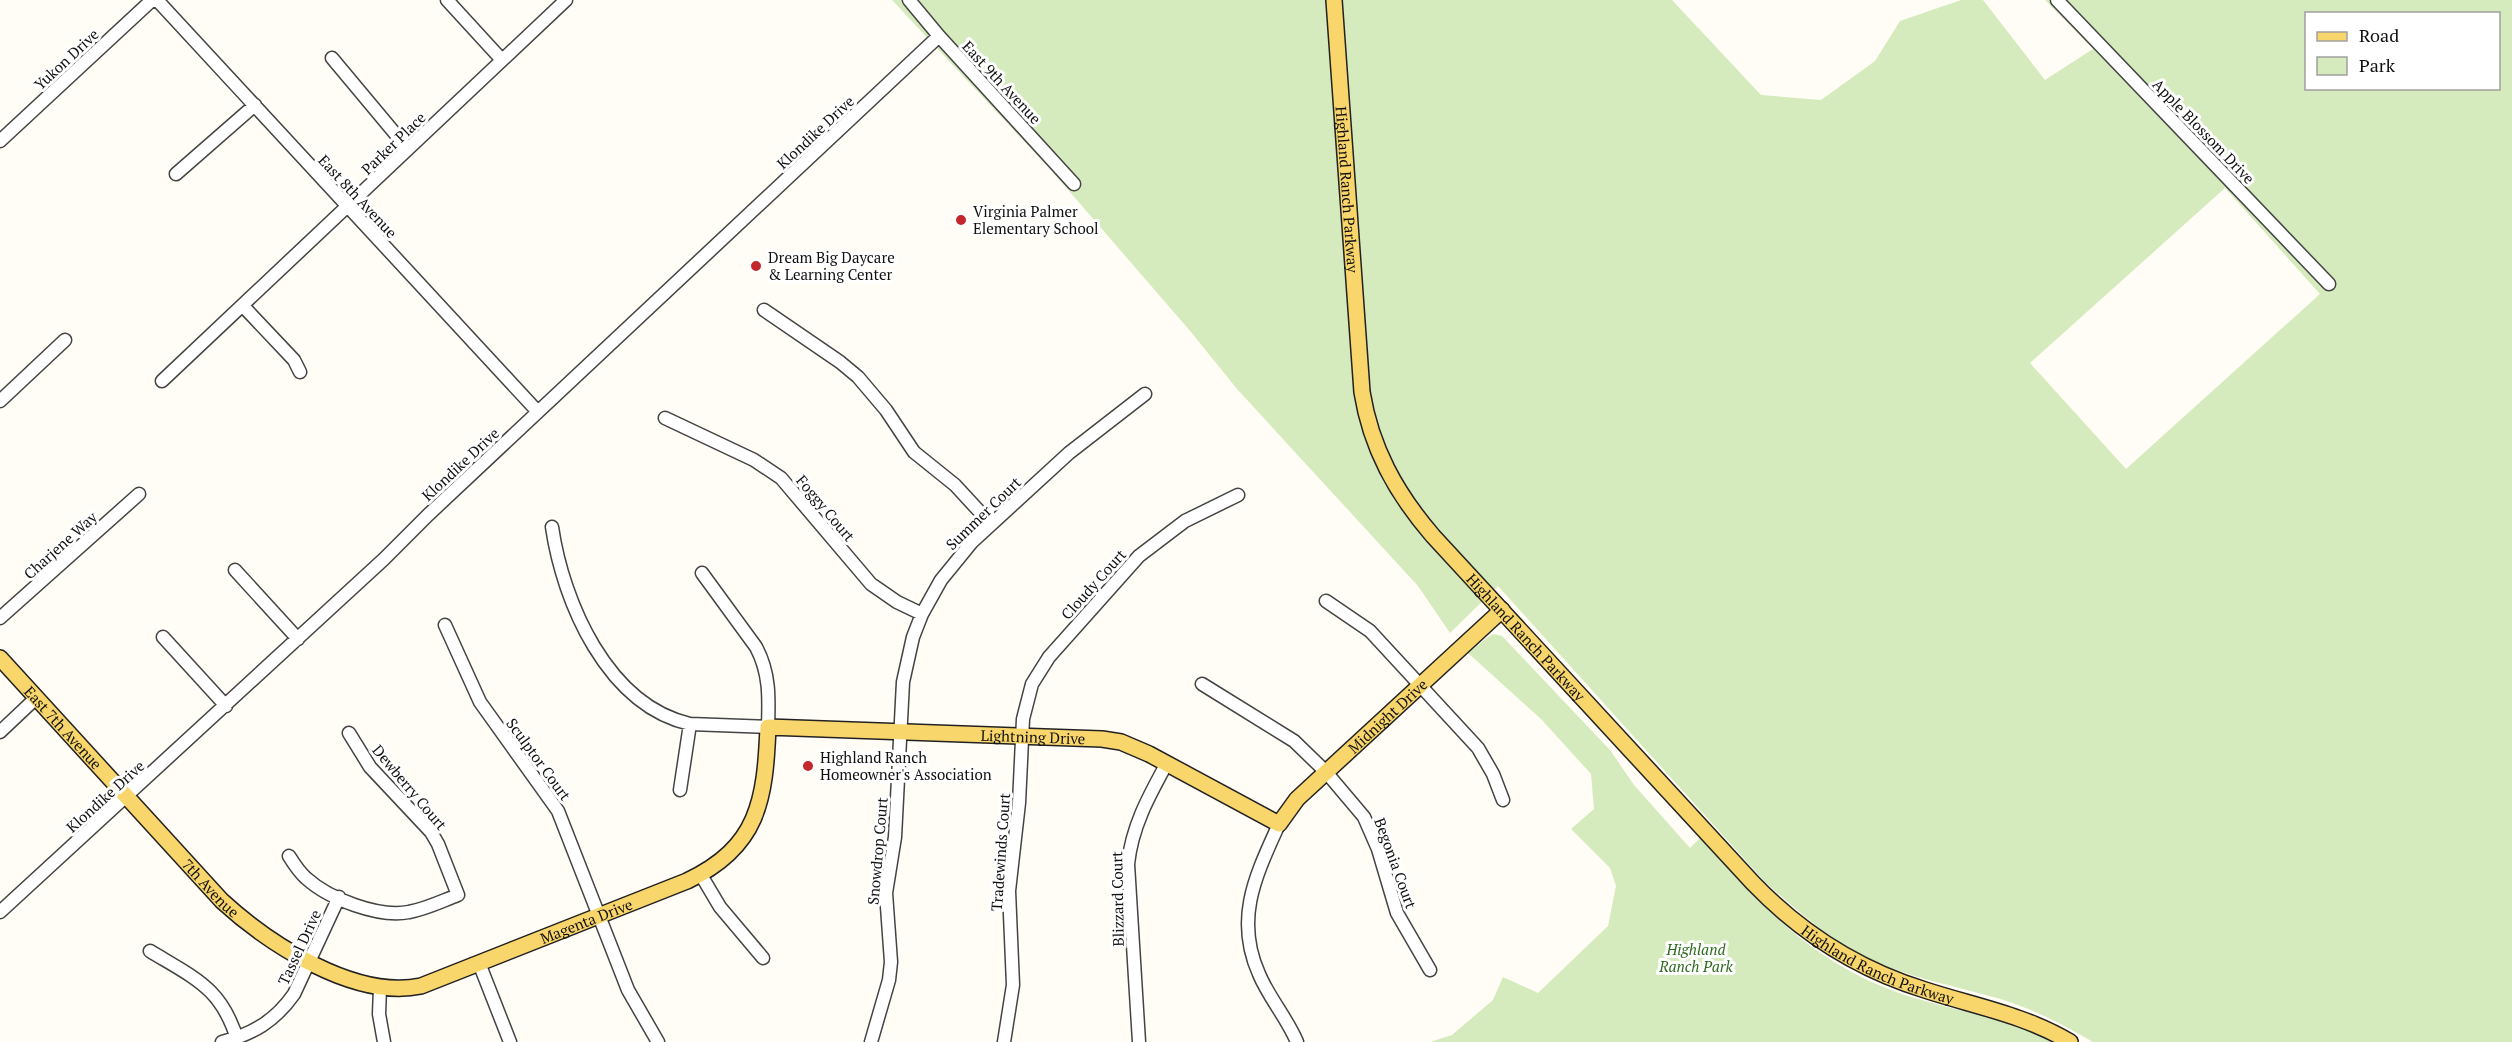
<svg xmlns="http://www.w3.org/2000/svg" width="2512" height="1042" viewBox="0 0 2512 1042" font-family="'PT Serif',serif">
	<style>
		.green { fill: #d5ebbd; fill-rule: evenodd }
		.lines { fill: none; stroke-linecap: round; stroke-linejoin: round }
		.minor-casing { stroke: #444; stroke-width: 15 }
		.major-casing { stroke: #222; stroke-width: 18 }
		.minor { stroke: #fff; stroke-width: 12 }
		.major { stroke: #f9d66b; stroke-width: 15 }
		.poi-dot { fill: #c4262e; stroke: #fff; stroke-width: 2 }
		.labels { text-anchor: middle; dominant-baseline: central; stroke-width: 6; stroke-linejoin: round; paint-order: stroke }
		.street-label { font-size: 15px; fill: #111; stroke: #fff }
		.poi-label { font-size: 15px; fill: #111; stroke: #fff; text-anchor: start }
		.park-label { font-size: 15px; font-style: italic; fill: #2f6b1f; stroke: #fff }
	</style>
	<rect width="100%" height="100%" fill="#fffdf5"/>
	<path class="green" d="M892 0H1672L1761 95 1821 100 1875 61 1900 21 1961 0H1983L2045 80 2093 49 2045 0H2512V1042H2093C2066 1026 2037 1011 2007 1001 1958 986 1905 978 1859 954 1824 935 1794 908 1765 882L1498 586 1450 633 1418 586 1237 389 1191 332 1050 169ZM2306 14H2498V88H2306ZM2225 188 2320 294 2126 469 2030 363Z
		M1494 634 1502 636 1610 750 1634 785 1690 848 1700 838C1765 909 1813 965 1908 996 1956 1011 2007 1019 2052 1042H1430L1452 1035 1493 1000 1503 977 1538 993 1608 926 1616 886 1610 868 1571 829 1594 809 1591 774 1541 719 1468 653 1488 637Z"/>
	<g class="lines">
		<defs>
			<path id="minor" d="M157 0 538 412
				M447 0 502 60
				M909 0 939 36 1074 184
				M2057 0 2329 284
				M332 58 408 149
				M0 141 152 0
				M176 174 255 105
				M243 306 294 360 300 372
				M764 310 840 362 858 377 886 410 914 452 955 485 991 524
				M162 381 566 0
				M0 401 65 340
				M665 418 754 460 781 478 871 584 897 602 922 614
				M552 527C563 602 607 705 690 724L768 727C769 698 770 673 756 647L702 573
				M235 570 298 639
				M1326 601 1370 631 1478 748 1493 774 1503 800
				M0 618 139 494
				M445 625 480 702 558 811 628 990 658 1042
				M163 637 226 706
				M1202 684 1294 741 1326 772 1364 817 1378 849 1397 913 1430 970
				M0 732 36 698
				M680 790 690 724
				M1279 824C1256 875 1234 918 1259 974 1269 998 1287 1018 1297 1042
				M289 856C294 864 299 872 306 878 329 899 379 918 409 912 426 909 442 901 458 895L438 844 431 832 370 767 349 733
				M701 875 720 907 763 958
				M0 912 384 559 428 515 939 36
				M150 951C196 979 222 988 238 1042
				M479 963 510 1042
				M380 988 379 1014 384 1042
				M222 1042C253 1034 275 1021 294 994L339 897
				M871 1042 889 980 891 962 886 893 895 837 903 682 913 637 922 614 941 580 972 542 1069 453 1145 394
				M1004 1042 1013 985 1009 891 1019 803 1023 719 1032 684 1049 657 1139 556 1185 521 1238 495
				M1139 1042 1128 864C1132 826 1149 796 1167 763"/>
			<g id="major">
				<path id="s1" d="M1334 0 1362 392C1371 448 1396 493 1433 536L1753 883C1802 934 1857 969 1925 990 1974 1006 2025 1015 2070 1042"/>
				<path id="s2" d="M0 658 222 901C269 944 355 1000 421 986L687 881C759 847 765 800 768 727L1102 739 1121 742 1149 754 1279 824 1297 799 1502 610"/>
			</g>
		</defs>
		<use href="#minor" class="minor-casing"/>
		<use href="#major" class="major-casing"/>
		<use href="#minor" class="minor"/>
		<use href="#major" class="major"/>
	</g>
	<g class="poi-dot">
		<circle cx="961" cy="220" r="6"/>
		<circle cx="756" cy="266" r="6"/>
		<circle cx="808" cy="766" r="6"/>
	</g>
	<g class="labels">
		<g class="street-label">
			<text transform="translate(66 59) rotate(-43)">Yukon Drive</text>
			<text transform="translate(1002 82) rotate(47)">East 9th Avenue</text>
			<text transform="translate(2204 131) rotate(46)">Apple Blossom Drive</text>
			<text transform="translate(815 132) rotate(-43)">Klondike Drive</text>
			<text transform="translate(393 143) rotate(-44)">Parker Place</text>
			<text stroke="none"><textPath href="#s1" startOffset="190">Highland Ranch Parkway</textPath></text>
			<text transform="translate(358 196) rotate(47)">East 8th Avenue</text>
			<text transform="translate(460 464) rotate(-43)">Klondike Drive</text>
			<text transform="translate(826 508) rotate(50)">Foggy Court</text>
			<text transform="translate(983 513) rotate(-44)">Summer Court</text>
			<text transform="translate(60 545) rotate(-42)">Charjene Way</text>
			<text transform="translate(1093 584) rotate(-48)">Cloudy Court</text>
			<text stroke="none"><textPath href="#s1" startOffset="693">Highland Ranch Parkway</textPath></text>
			<text stroke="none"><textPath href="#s2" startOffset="1710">Midnight Drive</textPath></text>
			<text stroke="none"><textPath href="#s2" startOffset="94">East 7th Avenue</textPath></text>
			<text stroke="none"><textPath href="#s2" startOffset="1290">Lightning Drive</textPath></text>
			<text transform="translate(539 759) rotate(54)">Sculptor Court</text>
			<text transform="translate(410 787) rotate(50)">Dewberry Court</text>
			<text transform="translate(105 796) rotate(-42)">Klondike Drive</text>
			<text transform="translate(877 851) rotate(-85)">Snowdrop Court</text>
			<text transform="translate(1000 852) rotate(-86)">Tradewinds Court</text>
			<text transform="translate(1396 863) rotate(70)">Begonia Court</text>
			<text stroke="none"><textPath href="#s2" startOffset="312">7th Avenue</textPath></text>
			<text transform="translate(1117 899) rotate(-91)">Blizzard Court</text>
			<text stroke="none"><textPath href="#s2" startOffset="730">Magenta Drive</textPath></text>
			<text transform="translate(299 947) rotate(-65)">Tassel Drive</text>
			<text stroke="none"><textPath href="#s1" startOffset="1179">Highland Ranch Parkway</textPath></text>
		</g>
		<g class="poi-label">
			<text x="973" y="211">Virginia Palmer<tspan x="973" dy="17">Elementary School</tspan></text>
			<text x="768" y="257">Dream Big Daycare<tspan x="768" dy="17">&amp; Learning Center</tspan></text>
			<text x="820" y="757">Highland Ranch<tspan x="820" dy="17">Homeowner's Association</tspan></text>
		</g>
		<g class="park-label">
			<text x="1696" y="949">Highland<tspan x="1696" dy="17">Ranch Park</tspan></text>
		</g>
	</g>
	<rect x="2305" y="12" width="195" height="78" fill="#ffffff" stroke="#a0a0a0" stroke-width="1.5"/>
	<rect x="2317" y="32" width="30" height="9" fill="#f9d66b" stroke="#a0a0a0" stroke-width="1.5"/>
	<text x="2359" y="42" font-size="18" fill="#111111">Road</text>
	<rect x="2317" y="57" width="30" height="18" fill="#d5ebbd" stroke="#a0a0a0" stroke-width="1.5"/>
	<text x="2359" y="72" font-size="18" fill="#111111">Park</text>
</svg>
